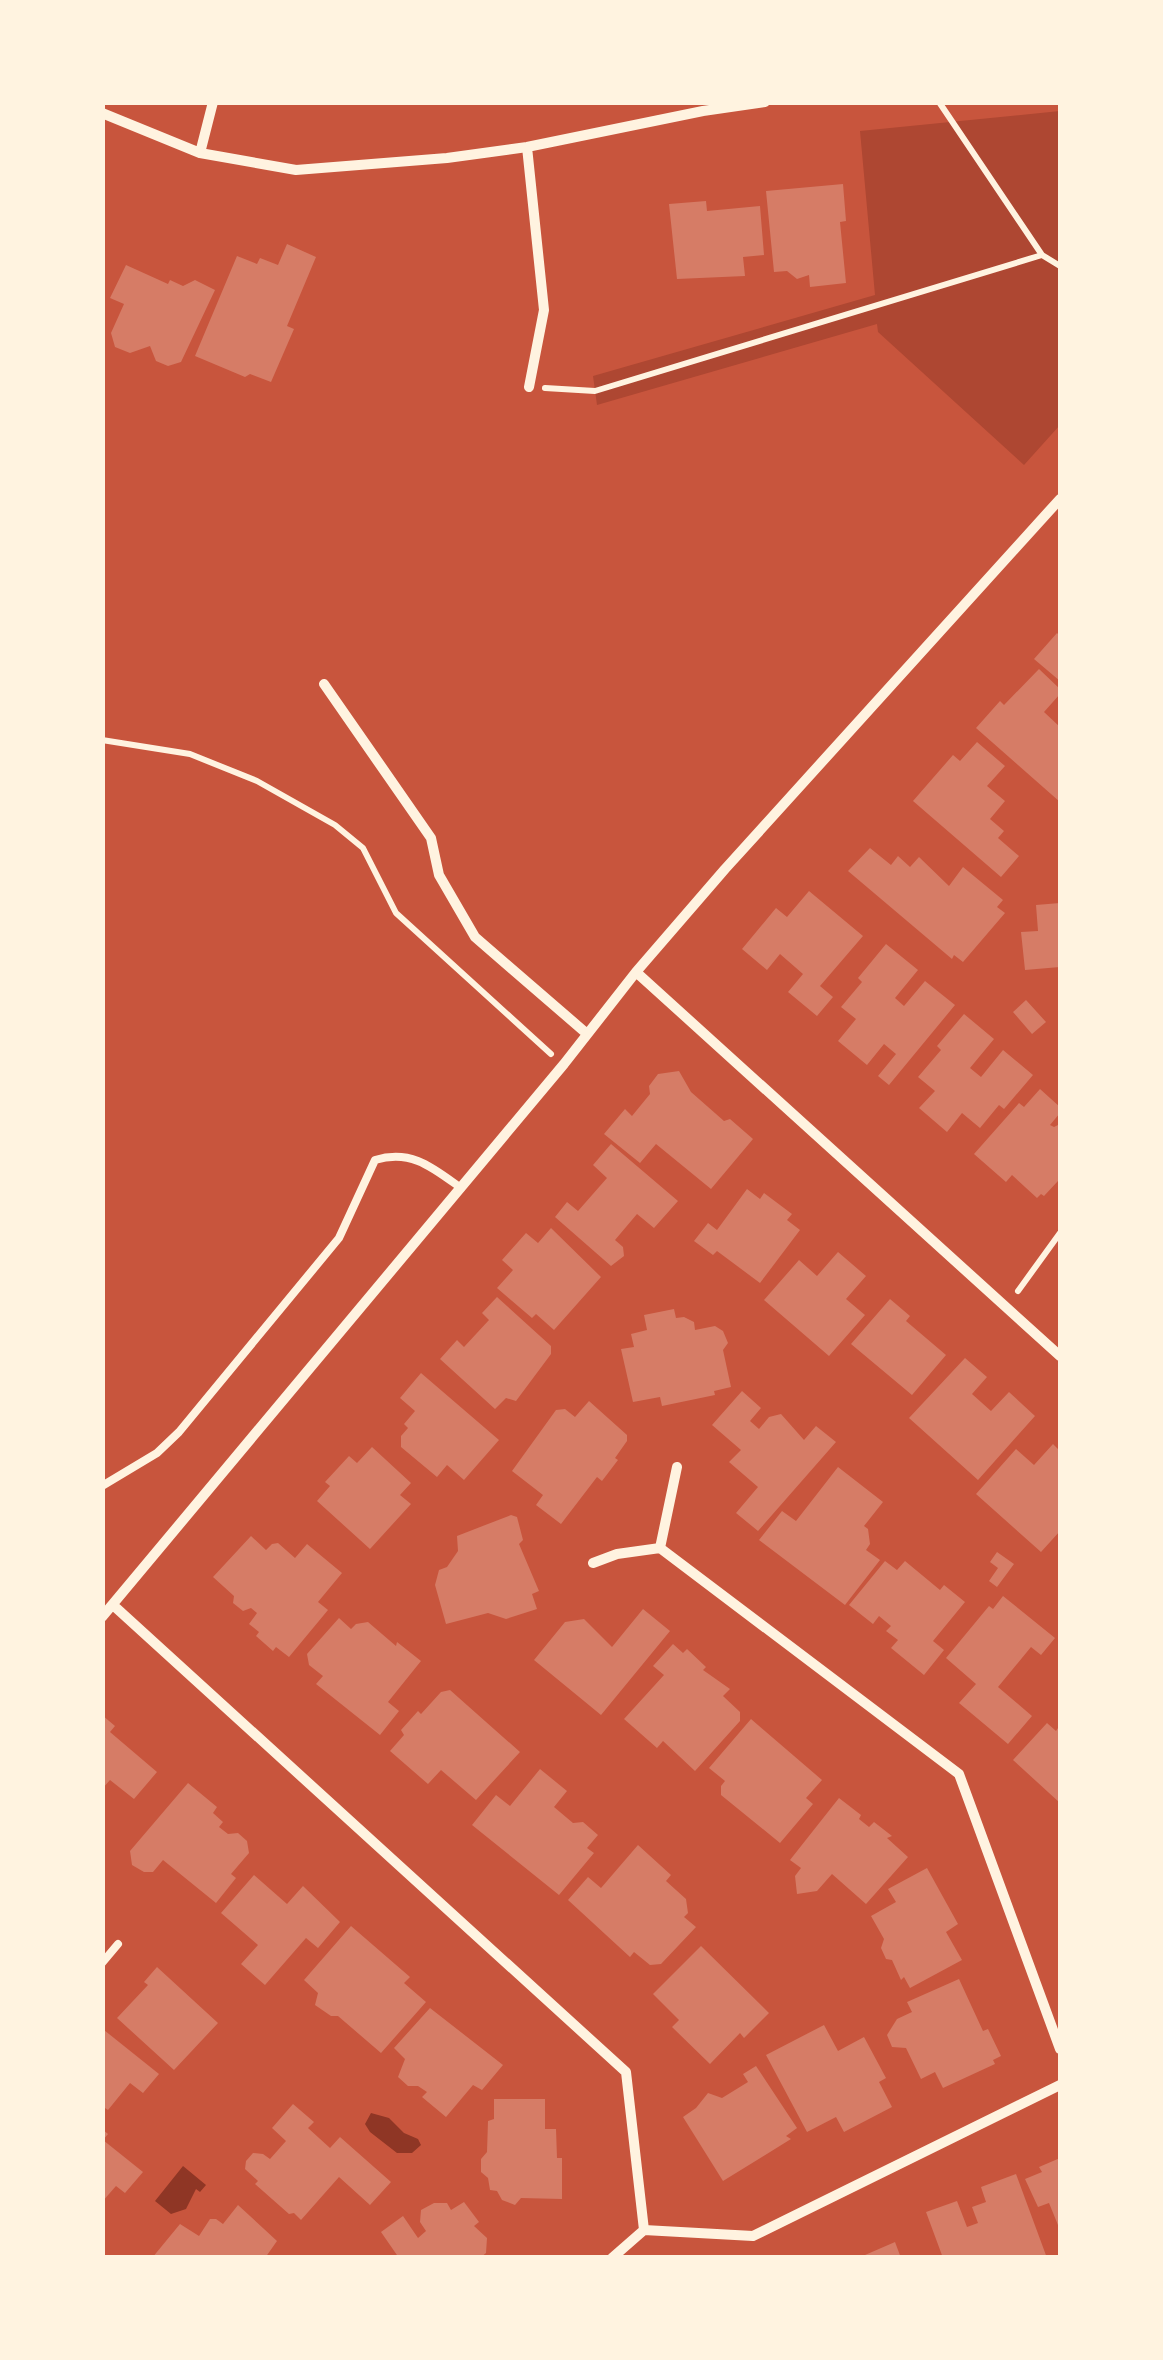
<svg xmlns="http://www.w3.org/2000/svg" width="1163" height="2360" viewBox="0 0 1163 2360" font-family="Karla,sans-serif">
	<style>
		.green { fill: #ae4732 }
		.water { fill: #8f3625 }
		.building { fill: #d67c66 }
		.lines { fill: none; stroke-linecap: round; stroke-linejoin: round }
		.path { stroke: #fff3e0; stroke-width: 6 }
		.service { stroke: #fff3e0; stroke-width: 8 }
		.minor { stroke: #fff3e0; stroke-width: 10 }
	</style>
	<rect width="100%" height="100%" fill="#c8553d"/>
	<path class="green" d="M1060 111V425L1024 465 878 332 877 324 597 405 593 376 875 295 860 131Z"/>
	<path class="water" d="M371 2113 389 2118 404 2133 418 2139 421 2145 412 2153H397L370 2132 365 2124Z
		M183 2166 206 2185 200 2192 196 2189 186 2209 171 2214 155 2201Z"/>
	<path class="building" d="M843 184 846 221 840 222 846 283 810 287 809 275 797 279 787 271 774 272 766 191Z
		M706 201 707 211 760 206 764 255 743 257 745 276 677 279 669 204Z
		M287 244 316 257 287 326 294 329 271 382 250 374 245 377 195 356 237 256 257 264 260 258 278 265Z
		M126 265 168 284 170 280 183 286 195 280 215 290 181 362 168 366 156 361 150 346 130 353 115 347 111 333 124 304 110 298Z
		M1057 633 1060 636V681L1034 659Z
		M1039 669 1060 689V694L1044 712 1060 727V802L976 728 1000 701 1004 705Z
		M977 742 1005 766 987 786 1005 801 990 819 1004 831 998 838 1019 856 1001 877 913 801 953 755 960 761Z
		M870 848 891 865 898 856 910 867 919 857 949 886 963 867 1003 900 997 907 1005 913 963 962 954 955 952 959 848 871Z
		M809 891 863 936 820 986 833 997 817 1016 788 992 803 974 780 954 767 970 742 949 776 908 787 917Z
		M1060 903V967L1025 970 1021 932 1038 931 1036 905Z
		M886 944 918 970 895 998 904 1006 925 981 955 1005 889 1085 878 1076 896 1054 884 1044 867 1065 838 1041 856 1019 841 1007 862 982 858 978Z
		M1026 1000 1046 1022 1032 1034 1013 1012Z
		M964 1014 994 1039 970 1068 981 1077 1003 1050 1033 1075 1004 1109 999 1105 980 1128 962 1113 947 1132 919 1108 935 1091 918 1077 941 1050 937 1046Z
		M679 1071 691 1092 724 1121 730 1119 753 1139 711 1189 656 1144 640 1163 604 1134 625 1109 632 1116 650 1094 649 1086 658 1074Z
		M1040 1089 1060 1107V1113L1050 1125 1054 1127 1060 1124V1182L1058 1181 1044 1196 1041 1194 1037 1198 1012 1175 1006 1182 974 1154 1019 1103 1024 1107Z
		M611 1144 678 1201 654 1228 637 1214 615 1240 623 1247 624 1256 611 1266 555 1217 567 1202 578 1211 607 1178 593 1165Z
		M747 1189 760 1199 764 1193 792 1214 787 1220 800 1230 760 1283 717 1251 713 1255 694 1241 708 1223 717 1230Z
		M551 1228 601 1277 554 1330 536 1314 532 1318 497 1288 513 1270 502 1260 526 1233 538 1243Z
		M838 1252 866 1276 846 1299 865 1315 829 1356 764 1300 799 1260 817 1276Z
		M497 1297 551 1346V1354L516 1401 506 1398 495 1409 440 1359 457 1340 464 1347 489 1320 482 1313Z
		M890 1299 910 1316 906 1321 946 1355 912 1395 851 1344Z
		M674 1309 676 1318 684 1317 694 1322 695 1330 715 1326 723 1331 728 1343 723 1350 731 1387 714 1391 715 1395 662 1406 660 1397 633 1402 621 1349 634 1347 631 1334 647 1330 644 1315Z
		M965 1358 987 1377 972 1394 991 1411 1009 1392 1035 1416 978 1480 909 1418Z
		M421 1373 499 1440 464 1480 447 1465 437 1477 401 1447V1436L408 1428 404 1424 415 1411 400 1398Z
		M742 1391 761 1408 750 1421 759 1429 769 1417 781 1414 804 1440 816 1426 836 1442 758 1531 736 1513 758 1487 729 1462 741 1450 712 1425Z
		M589 1401 627 1435V1441L615 1458 618 1460 602 1481 597 1477 561 1524 536 1505 543 1495 512 1471 556 1410 565 1409 575 1417Z
		M1053 1444 1060 1451V1531L1041 1552 976 1494 1016 1449 1034 1465Z
		M372 1447 411 1483 400 1495 411 1504 370 1549 317 1501 330 1486 325 1482 349 1456 357 1463Z
		M838 1467 883 1502 864 1526 868 1529 870 1544 866 1550 880 1560 845 1605 759 1540 782 1511 796 1521Z
		M511 1515 517 1517 523 1540 519 1544 539 1591 532 1594 537 1609 506 1619 488 1613 446 1624 435 1585 439 1570 447 1567 458 1551 457 1536Z
		M251 1536 266 1550 272 1544 278 1543 295 1558 307 1544 342 1573 318 1602 328 1610 289 1657 276 1647 273 1651 256 1636 259 1632 249 1624 257 1613 251 1608 243 1611 233 1603 234 1596 213 1577Z
		M997 1552 1014 1564 997 1587 989 1581 998 1568 990 1562Z
		M885 1561 897 1570 905 1561 940 1590 944 1585 965 1602 933 1641 944 1650 924 1675 891 1648 898 1640 886 1631 891 1626 879 1616 873 1624 849 1605Z
		M1003 1596 1055 1638 1041 1655 1031 1647 998 1687 1032 1716 1008 1744 959 1703 976 1684 946 1658 989 1606 993 1609Z
		M643 1609 670 1631 601 1715 534 1660 565 1622 584 1619 612 1647Z
		M339 1618 351 1629 356 1624 368 1622 396 1646 397 1642 421 1661 388 1702 399 1711 380 1735 316 1684 323 1676 309 1665 307 1654Z
		M673 1644 683 1653 687 1649 706 1667 703 1670 730 1689 723 1696 740 1712V1721L695 1771 663 1741 657 1748 624 1719 664 1675 653 1666Z
		M450 1690 520 1752 476 1800 441 1770 428 1784 390 1751 404 1735 401 1730 418 1711 421 1714 441 1692Z
		M102 1715 115 1726 110 1732 157 1772 134 1799 110 1780 102 1789Z
		M751 1719 822 1780 806 1798 813 1804 780 1843 721 1795V1786L725 1781 709 1768Z
		M1047 1723 1056 1731 1060 1725V1803L1013 1760Z
		M540 1769 567 1791 554 1807 573 1823 583 1822 598 1835 587 1848 594 1853 559 1895 472 1825 496 1795 510 1806Z
		M188 1783 217 1807 213 1813 223 1822 219 1827 228 1834 238 1833 247 1841 249 1853 231 1874 236 1878 216 1903 163 1860 153 1872H144L132 1865 130 1851Z
		M839 1798 861 1815 859 1819 869 1827 874 1822 892 1836 887 1838 908 1857 866 1904 832 1874 817 1891 797 1894 795 1876 801 1868 790 1860Z
		M638 1845 671 1875 666 1881 686 1899 688 1913 684 1917 696 1927 661 1964 650 1965 634 1952 630 1957 568 1900 588 1877 601 1888Z
		M927 1868 958 1924 946 1932 962 1960 910 1988 904 1977 901 1980 892 1960 886 1959 881 1948 884 1939 871 1916 896 1902 888 1889Z
		M254 1875 287 1904 303 1886 340 1922 318 1948 306 1938 265 1985 241 1964 258 1945 221 1913Z
		M351 1926 410 1977 404 1983 426 2002 381 2053 338 2016H331L315 2005 318 1993 304 1980Z
		M701 1946 769 2013 744 2038 740 2033 710 2064 672 2027 679 2020 653 1994Z
		M157 1967 218 2023 174 2070 117 2018 148 1985 144 1982Z
		M959 1979 983 2031 988 2029 1001 2056 993 2060 995 2064 943 2088 935 2072 921 2079 906 2048 892 2047 887 2035 897 2019 912 2012 907 2002Z
		M430 2008 503 2065 482 2090 473 2085 446 2117 422 2097 427 2092 418 2086H408L398 2077 405 2059 394 2048Z
		M824 2025 838 2051 864 2037 886 2078 879 2082 892 2107 844 2132 836 2117 807 2132 766 2055Z
		M104 2030 159 2074 143 2093 130 2083 108 2110 102 2106Z
		M756 2066 797 2128 786 2136 791 2139 723 2181 683 2117 696 2108 708 2093 722 2098 748 2082 743 2074Z
		M494 2099H545V2129H556L557 2158H562V2199L521 2198 515 2205 502 2200 497 2191 490 2190 488 2178 481 2172V2159L487 2152 488 2121 494 2119Z
		M293 2104 314 2122 308 2128 330 2148 340 2137 391 2182 370 2205 339 2177 301 2220 294 2213 289 2214 255 2184 258 2181 245 2169 246 2161 253 2153 263 2154 270 2159 286 2141 272 2128Z
		M102 2129 108 2134 103 2140 143 2172 125 2193 116 2186 102 2202Z
		M1060 2158V2230L1049 2203 1038 2207 1025 2179 1042 2172 1039 2167Z
		M1016 2174 1047 2258H943L926 2212 957 2201 967 2227 978 2223 972 2207 986 2202 981 2187Z
		M464 2202 479 2222 474 2226 487 2238 486 2253 480 2258H399L381 2232 403 2216 418 2238 426 2231 420 2222 421 2210 434 2203H447L451 2210Z
		M238 2205 277 2241 265 2258H152L180 2224 199 2236 210 2219H216L223 2224Z
		M895 2242 901 2258H867L865 2255Z"/>
	<g class="lines">
		<path class="path" d="M939 102 1042 255 1060 266
			M545 388 595 391 1042 255
			M102 740 190 754 257 781 335 825 363 848 396 913 551 1054
			M1018 1291 1060 1233"/>
		<path class="service" d="M102 1486 157 1453 179 1432 339 1238 375 1160C411 1149 432 1167 461 1188
			M102 1963 118 1944"/>
		<path class="minor" d="M102 113 200 153 296 170 447 158 527 147 703 111 765 102
			M527 147 544 310 529 387
			M200 153 213 102
			M324 684 431 838 439 875 475 937 586 1033
			M636 972 1060 1356
			M660 1548 959 1774 1060 2049
			M593 1563 617 1554 660 1548 677 1467
			M113 1605 626 2072 644 2230 753 2236 1060 2085
			M102 1617 564 1064 636 972 725 869 1060 499
			M612 2258 644 2230"/>
	</g>
	<rect width="1163" height="2360" fill="none" stroke="#fff3e0" stroke-width="210"/>
</svg>
